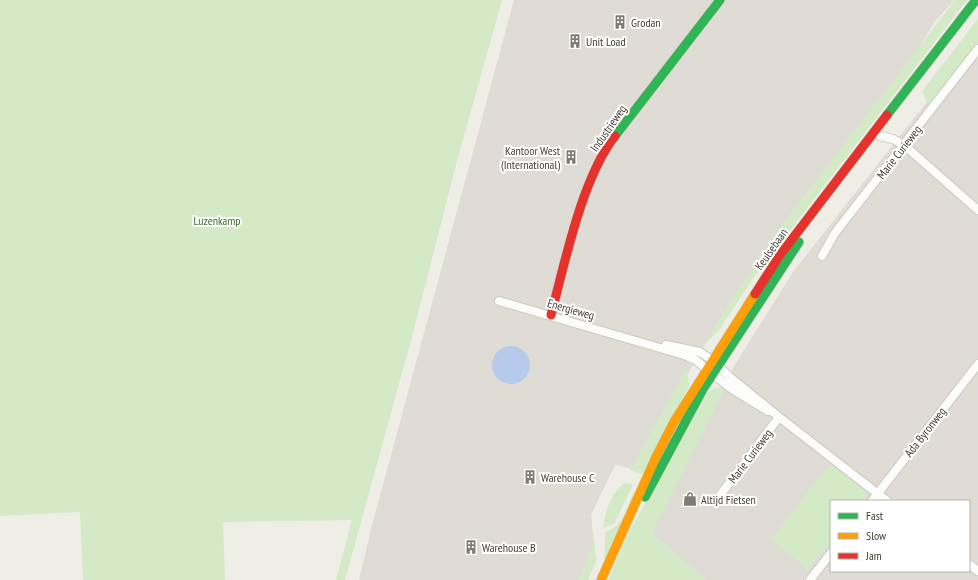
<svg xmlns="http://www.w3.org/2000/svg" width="978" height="580" viewBox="0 0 978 580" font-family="'PT Sans Narrow',sans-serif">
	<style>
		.industrial { fill: #dedcd4; fill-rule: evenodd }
		.green { fill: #d4e9c6 }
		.parking { fill: #dddcd6 }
		.water { fill: #b6cbec }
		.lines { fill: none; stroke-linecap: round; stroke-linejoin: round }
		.street-casing { stroke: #cac9c2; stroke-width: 10 }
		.fast-casing { stroke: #cdccbd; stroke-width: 10 }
		.slow-casing { stroke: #cdccbd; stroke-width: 10 }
		.jam-casing { stroke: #cdccbd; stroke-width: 10 }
		.street { stroke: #fcfcfb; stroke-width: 8 }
		.fast { stroke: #30b455; stroke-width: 9 }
		.slow { stroke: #ff9f0a; stroke-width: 9 }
		.jam { stroke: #e5322d; stroke-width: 9 }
		.labels { text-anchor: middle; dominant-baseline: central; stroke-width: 4; stroke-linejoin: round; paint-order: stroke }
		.poi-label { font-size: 12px; fill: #434033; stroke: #fff; text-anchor: start }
		.street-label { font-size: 12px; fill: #434033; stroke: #fff }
		.park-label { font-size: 12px; fill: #357328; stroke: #fff }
	</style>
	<rect width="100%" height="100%" fill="#eeede6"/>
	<path class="industrial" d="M514 0H954L934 23 885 101 731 300 632 469 615 465 591 515 596 561 588 580H359L370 533Z
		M978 37V580H705L652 533 694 430 793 272ZM831 501H969V571H831Z"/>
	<path class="green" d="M0 0H502L458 157 413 333 345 580H336L352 520 223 522 225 580H83L80 512 0 516Z
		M955 0H967L782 241 774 235Z
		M978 19V43L928 105 922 91Z
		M769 244 776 249 754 277 720 329 705 344 734 295Z
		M687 368 689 386 646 470 641 474 630 470Z
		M726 387 652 533 705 580H608L625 539 707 393 715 388Z
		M833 465 863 487 867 497 864 501H831V542L808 570 771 539 827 467Z
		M625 483 633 485 614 524 603 528C605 512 611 492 625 483Z
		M634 491 632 503 604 566 605 532C623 527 627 507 634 491Z
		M594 542 596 561 588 580H578Z"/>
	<path class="parking" d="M582 135 595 138 581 174 577 173 571 192 558 188 561 178 570 180 582 141H581Z
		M550 347 554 350H561L563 362H556L555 360 548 359 546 348Z"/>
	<path class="water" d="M492 365a19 19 0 1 1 38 0a19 19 0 1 1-38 0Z"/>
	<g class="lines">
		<defs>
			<path id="street" d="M880 136 893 139 904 145 978 210
				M822 256 835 233 978 49
				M499 301 684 355 696 360 706 369
				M666 345 700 352 712 360
				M718 366 731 378 779 417 887 501
				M713 374 732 389 768 411
				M721 494 779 417
				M872 501 978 364
				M969 564 978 571
				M810 580 831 553"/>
			<path id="fast" d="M887 115 976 0
				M615 136 720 0
				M645 497 703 389 799 242"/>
			<path id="slow" d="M601 580 656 457 674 422 755 294"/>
			<path id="jam" d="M755 294 780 255 887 115
				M551 315C565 262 582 178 615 136"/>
		</defs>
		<use href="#street" class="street-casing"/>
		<use href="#fast" class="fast-casing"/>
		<use href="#slow" class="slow-casing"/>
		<use href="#jam" class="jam-casing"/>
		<use href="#street" class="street"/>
		<use href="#fast" class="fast"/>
		<use href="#slow" class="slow"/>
		<use href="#jam" class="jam"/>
	</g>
	<defs>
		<symbol id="building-bare" viewBox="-9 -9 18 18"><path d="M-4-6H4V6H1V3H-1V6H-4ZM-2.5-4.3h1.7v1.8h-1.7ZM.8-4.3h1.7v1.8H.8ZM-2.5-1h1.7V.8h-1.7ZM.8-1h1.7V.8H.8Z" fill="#7f7d72" stroke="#fff" stroke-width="2.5" paint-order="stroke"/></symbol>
		<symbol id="shop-bare" viewBox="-9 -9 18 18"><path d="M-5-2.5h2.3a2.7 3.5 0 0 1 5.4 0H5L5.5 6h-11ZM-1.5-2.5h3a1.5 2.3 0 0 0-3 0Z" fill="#7f7d72" stroke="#fff" stroke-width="2.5" paint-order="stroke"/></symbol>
	</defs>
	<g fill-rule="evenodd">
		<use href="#building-bare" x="610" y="12" width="20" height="20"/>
		<use href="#building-bare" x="565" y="31" width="20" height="20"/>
		<use href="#building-bare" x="561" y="147" width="20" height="20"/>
		<use href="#building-bare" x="520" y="467" width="20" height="20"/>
		<use href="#shop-bare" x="680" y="489" width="20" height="20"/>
		<use href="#building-bare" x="461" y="537" width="20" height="20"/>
	</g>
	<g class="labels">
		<g class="poi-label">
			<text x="631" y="22">Grodan</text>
			<text x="586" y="41">Unit Load</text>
			<text x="560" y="150" text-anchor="end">Kantoor West<tspan x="560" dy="14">(International)</tspan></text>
			<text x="541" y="477">Warehouse C</text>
			<text x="701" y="499">Altijd Fietsen</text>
			<text x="482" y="547">Warehouse B</text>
		</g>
		<g class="street-label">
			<text transform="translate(608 128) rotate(-55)">Industrieweg</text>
			<text transform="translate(899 152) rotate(-52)">Marie Curieweg</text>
			<text transform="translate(771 249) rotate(-55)">Keulsebaan</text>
			<text transform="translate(571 309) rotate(16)">Energieweg</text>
			<text transform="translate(925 432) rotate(-52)">Ada Byronweg</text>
			<text transform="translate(750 456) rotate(-53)">Marie Curieweg</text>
		</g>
		<g class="park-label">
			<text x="217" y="220">Luzenkamp</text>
		</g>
	</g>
	<rect x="830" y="500" width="140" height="72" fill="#ffffff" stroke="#b4b3ad"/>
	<rect x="838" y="513" width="20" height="6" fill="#30b455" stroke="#b4b3ad"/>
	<text x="866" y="520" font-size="12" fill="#434033">Fast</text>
	<rect x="838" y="533" width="20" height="6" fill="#ff9f0a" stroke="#b4b3ad"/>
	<text x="866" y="540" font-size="12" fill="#434033">Slow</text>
	<rect x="838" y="553" width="20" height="6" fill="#e5322d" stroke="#b4b3ad"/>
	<text x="866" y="560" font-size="12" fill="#434033">Jam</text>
</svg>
